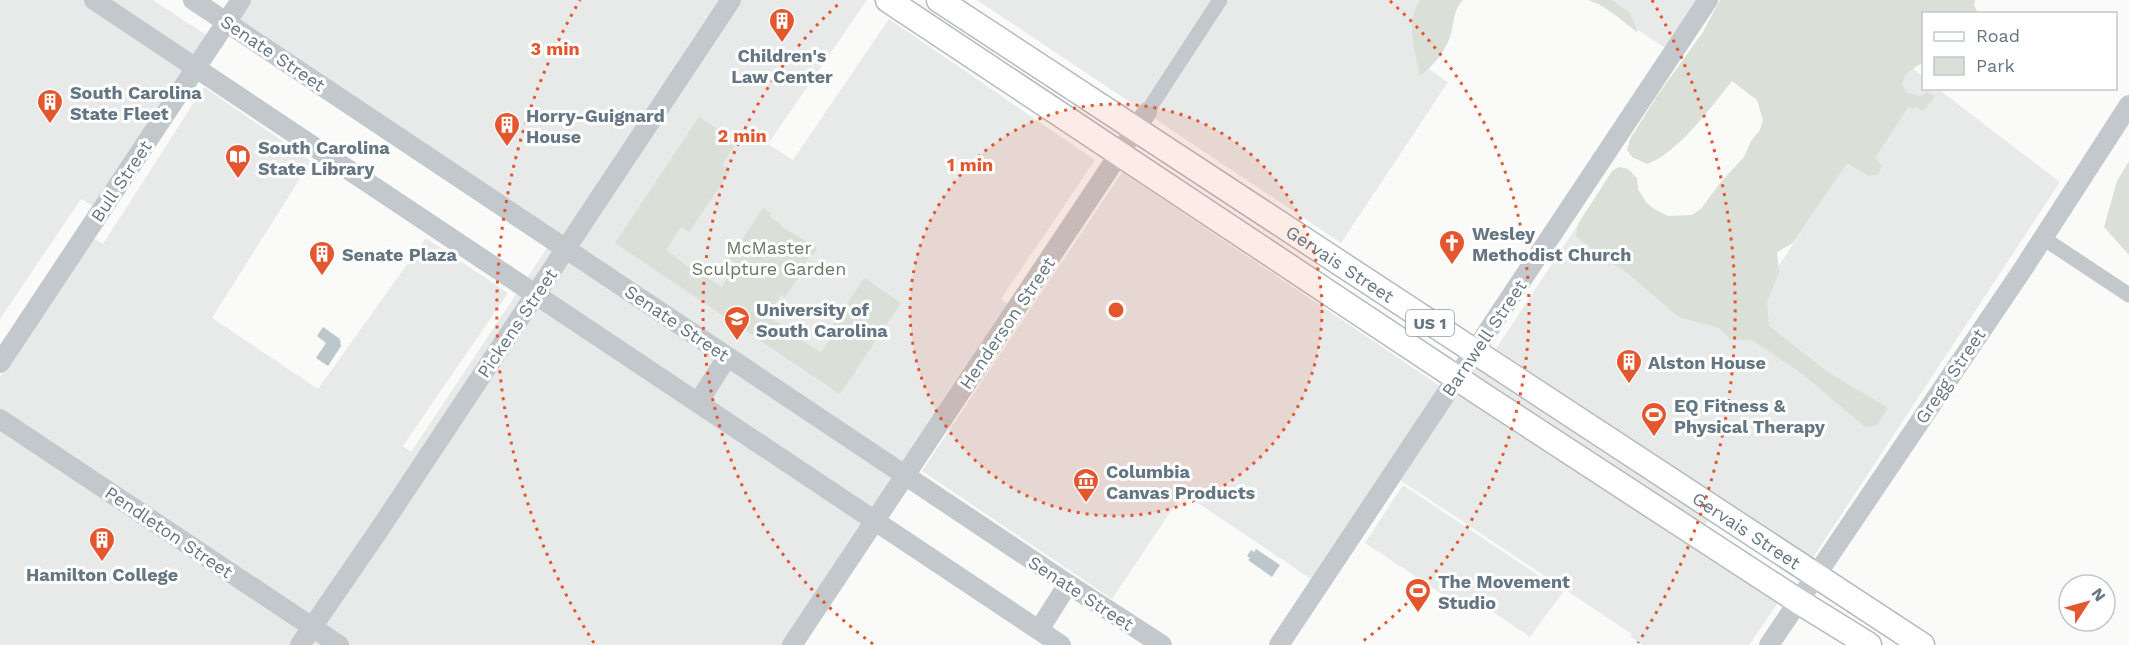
<svg xmlns="http://www.w3.org/2000/svg" width="2129" height="645" viewBox="0 0 2129 645" font-family="'Work Sans',sans-serif">
	<style>
		.built { fill: #e8e9e9 }
		.green { fill: #dadfd7 }
		.water { fill: #bbc7cb }
		.lines { fill: none; stroke-linecap: round; stroke-linejoin: round }
		.primary-casing { stroke: #b5babe; stroke-width: 27 }
		.minor { stroke: #c3c8cc; stroke-width: 15 }
		.tertiary { stroke: #c3c8cc; stroke-width: 20 }
		.primary { stroke: #fff; stroke-width: 24 }
		.ring { fill: none; stroke: #e4572e; stroke-width: 3; stroke-dasharray: 3 6 }
		.labels { text-anchor: middle; dominant-baseline: central; stroke-width: 6; stroke-linejoin: round; paint-order: stroke }
		.shield { fill: #fff; stroke: #939fa8; stroke-width: 1.5 }
		.shield-label { font-size: 16px; font-weight: bold; fill: #657683 }
		.street-label { font-size: 18px; fill: #657683; stroke: #fff }
		.poi-label { font-size: 18px; font-weight: bold; fill: #657683; stroke: #fff; text-anchor: start }
		.park-label { font-size: 18px; fill: #687a64; stroke: #fff }
		.centre { fill: #e4572e; stroke: #fff; stroke-width: 3 }
		.ring-label { font-size: 18px; text-anchor: middle; font-weight: bold; fill: #e4572e; stroke: #fff; stroke-width: 6; stroke-linejoin: round; paint-order: stroke }
	</style>
	<rect width="100%" height="100%" fill="#fafaf8"/>
	<path class="built" d="M0 0H153L214 40 101 211 81 199 0 319Z
		M236 0H867L768 144 793 160 889 19 1095 160 1001 299 1012 307 787 645H0V377L93 238 103 244 204 87 311 161 212 318 318 389 426 238 508 293 403 446 411 452 551 242 223 20Z
		M977 0H1458L1417 61 1448 82 1341 243Z
		M1592 0H1719L1681 58Z
		M1910 66 1923 77 1924 88 1938 89 2060 182 1812 559 1496 349 1581 220 1740 325Z
		M1122 172 1440 386 1311 579 1183 493 1112 599 922 471Z
		M1473 363 1709 519 1693 544 1779 601 1749 645H1643L1630 636 1632 634 1397 478Z
		M1403 485 1563 592 1530 637 1487 608 1466 610 1365 543Z"/>
	<path class="green" d="M1420 0H1463C1453 9 1454 24 1450 37 1444 53 1434 65 1420 76 1415 53 1405 21 1420 0Z
		M1588 0H1612L1630 13 1638 33 1605 7Z
		M1720 0H1975L1974 5 1978 13 1924 14 1923 62 1906 74 1902 84 1907 93 1920 96 1928 92 1935 97 1923 111 1916 107 1913 109 1909 106 1875 158 1882 166 1878 174 1869 176 1847 163 1793 243 1777 252 1779 272 1767 302 1769 326 1829 373 1888 408 1877 425 1865 427 1804 375 1752 340H1731L1719 328 1679 317 1626 272 1600 255 1576 236 1578 224 1612 171 1619 167 1628 169 1637 178 1638 189 1646 202 1654 209 1668 216 1692 215 1701 209 1720 183 1744 157 1751 141 1760 130 1763 120 1757 100 1732 81C1712 106 1677 154 1647 164L1632 157 1627 150 1630 139 1657 96 1703 32Z
		M699 117 737 142 722 165 730 171 689 232 681 227 666 250 701 276 703 275 722 287 737 264 729 259 763 208 772 214 770 217 781 224V226L817 248 813 255 811 254 797 275 799 276 785 297 781 295 768 316 788 330 787 332 821 352 836 331 831 328 864 278 901 303 840 394 615 243Z
		M2129 161V255L2104 227 2117 181Z"/>
	<path class="water" d="M323 327 340 339 341 346 328 366 316 358 326 343 317 336Z
		M1256 549 1280 565 1272 577 1248 560 1250 558 1247 556 1251 550 1254 552Z"/>
	<g class="lines">
		<defs>
			<g id="primary">
				<path d="M888 0 1484 396 1798 601 1869 645"/>
				<path id="s1" d="M939 0 1922 645"/>
			</g>
		</defs>
		<use href="#primary" class="primary-casing"/>
		<path class="minor" d="M1147 112 1220 0
			M2043 238 2129 295"/>
		<path class="tertiary" d="M94 0 1061 645
			M193 0 1068 584 1162 645
			M0 363 241 0
			M698 403 727 357
			M0 419 339 645
			M1039 630 1068 584
			M300 645 379 530 731 0
			M792 645 1147 112
			M1279 645 1708 0
			M1769 645 2023 269 2129 105"/>
		<use href="#primary" class="primary"/>
	</g>
	<circle cx="1116" cy="310" r="206" fill="#e4572e" fill-opacity=".12"/>
	<g class="ring">
		<circle cx="1116" cy="310" r="206"/>
		<path d="M873 644A413 413 0 0 1 842 1M1390 1A413 413 0 0 1 1359 644"/>
		<path d="M594 643A619 619 0 0 1 580 0M1652 0A619 619 0 0 1 1638 643"/>
	</g>
	<defs>
		<symbol id="building-pin" viewBox="-11 -11 22 30"><path d="M0 17L-7.5 6A9.5 9.5 0 1 1 7.5 6Z" fill="#e4572e" stroke="#fff"/><path d="M-4-6H4V6H1V3H-1V6H-4ZM-2.5-4.3h1.7v1.8h-1.7ZM.8-4.3h1.7v1.8H.8ZM-2.5-1h1.7V.8h-1.7ZM.8-1h1.7V.8H.8Z" fill="#fff"/></symbol>
		<symbol id="library-pin" viewBox="-11 -11 22 30"><path d="M0 17L-7.5 6A9.5 9.5 0 1 1 7.5 6Z" fill="#e4572e" stroke="#fff"/><path d="M-6-4Q-3-5.5-.7-3.5V5Q-3 3-6 4ZM6-4Q3-5.5 .7-3.5V5Q3 3 6 4Z" fill="#fff"/></symbol>
		<symbol id="church-pin" viewBox="-11 -11 22 30"><path d="M0 17L-7.5 6A9.5 9.5 0 1 1 7.5 6Z" fill="#e4572e" stroke="#fff"/><path d="M-1.2-6h2.4v3.5h3.3v2.4h-3.3V6h-2.4V-.1h-3.3v-2.4h3.3Z" fill="#fff"/></symbol>
		<symbol id="university-pin" viewBox="-11 -11 22 30"><path d="M0 17L-7.5 6A9.5 9.5 0 1 1 7.5 6Z" fill="#e4572e" stroke="#fff"/><path d="M0-5L7-2L0 1L-7-2ZM-4 1L0 2.5L4 1V4Q0 6-4 4Z" fill="#fff"/></symbol>
		<symbol id="stadium-pin" viewBox="-11 -11 22 30"><path d="M0 17L-7.5 6A9.5 9.5 0 1 1 7.5 6Z" fill="#e4572e" stroke="#fff"/><path d="M0-5a6.5 5 0 1 0 0 10a6.5 5 0 1 0 0-10ZM-3.5-1.8h7v3.6h-7Z" fill="#fff"/></symbol>
		<symbol id="museum-pin" viewBox="-11 -11 22 30"><path d="M0 17L-7.5 6A9.5 9.5 0 1 1 7.5 6Z" fill="#e4572e" stroke="#fff"/><path d="M0-6L6-3V-2H-6V-3ZM-5-1h2V3h-2ZM-1-1h2V3h-2ZM3-1h2V3H3ZM-6 4H6V6H-6Z" fill="#fff"/></symbol>
	</defs>
	<g fill-rule="evenodd">
		<use href="#building-pin" x="767" y="6" width="30" height="40"/>
		<use href="#building-pin" x="35" y="87" width="30" height="40"/>
		<use href="#building-pin" x="492" y="110" width="30" height="40"/>
		<use href="#library-pin" x="223" y="142" width="30" height="40"/>
		<use href="#church-pin" x="1437" y="228" width="30" height="40"/>
		<use href="#building-pin" x="307" y="239" width="30" height="40"/>
		<use href="#university-pin" x="722" y="304" width="30" height="40"/>
		<use href="#building-pin" x="1614" y="347" width="30" height="40"/>
		<use href="#stadium-pin" x="1639" y="400" width="30" height="40"/>
		<use href="#museum-pin" x="1071" y="466" width="30" height="40"/>
		<use href="#building-pin" x="87" y="525" width="30" height="40"/>
		<use href="#stadium-pin" x="1403" y="576" width="30" height="40"/>
	</g>
	<g class="labels">
		<rect class="shield" x="1406" y="310" width="48" height="26" rx="4.5"/>
		<g class="shield-label">
			<text x="1430" y="323">US 1</text>
		</g>
		<g class="street-label">
			<text transform="translate(273 53) rotate(34)">Senate Street</text>
			<text transform="translate(121 181) rotate(-56)">Bull Street</text>
			<text stroke="none"><textPath href="#s1" startOffset="480">Gervais Street</textPath></text>
			<text transform="translate(517 323) rotate(-56)">Pickens Street</text>
			<text transform="translate(677 323) rotate(34)">Senate Street</text>
			<text transform="translate(1007 323) rotate(-56)">Henderson Street</text>
			<text transform="translate(1484 338) rotate(-56)">Barnwell Street</text>
			<text transform="translate(1950 376) rotate(-56)">Gregg Street</text>
			<text stroke="none"><textPath href="#s1" startOffset="966">Gervais Street</textPath></text>
			<text transform="translate(169 532) rotate(34)">Pendleton Street</text>
			<text transform="translate(1081 593) rotate(33)">Senate Street</text>
		</g>
		<g class="poi-label">
			<text x="782" y="55" text-anchor="middle">Children's<tspan x="782" dy="21">Law Center</tspan></text>
			<text x="70" y="92">South Carolina<tspan x="70" dy="21">State Fleet</tspan></text>
			<text x="526" y="115">Horry-Guignard<tspan x="526" dy="21">House</tspan></text>
			<text x="258" y="147">South Carolina<tspan x="258" dy="21">State Library</tspan></text>
			<text x="1472" y="233">Wesley<tspan x="1472" dy="21">Methodist Church</tspan></text>
			<text x="342" y="254">Senate Plaza</text>
			<text x="756" y="309">University of<tspan x="756" dy="21">South Carolina</tspan></text>
			<text x="1648" y="362">Alston House</text>
			<text x="1674" y="405">EQ Fitness &amp;<tspan x="1674" dy="21">Physical Therapy</tspan></text>
			<text x="1106" y="471">Columbia<tspan x="1106" dy="21">Canvas Products</tspan></text>
			<text x="102" y="574" text-anchor="middle">Hamilton College</text>
			<text x="1438" y="581">The Movement<tspan x="1438" dy="21">Studio</tspan></text>
		</g>
		<g class="park-label">
			<text x="769" y="247">McMaster<tspan x="769" dy="21">Sculpture Garden</tspan></text>
		</g>
	</g>
	<circle cx="1116" cy="310" r="9" class="centre"/>
	<g class="ring-label">
		<text x="555" y="55">3 min</text>
		<text x="742" y="142">2 min</text>
		<text x="970" y="171">1 min</text>
	</g>
	<rect x="1922" y="12" width="195" height="78" fill="#ffffff" stroke="#c1c8cd" stroke-width="1.5"/>
	<rect x="1934" y="32" width="30" height="9" fill="#ffffff" stroke="#c1c8cd" stroke-width="1.5"/>
	<text x="1976" y="42" font-size="18" fill="#657683">Road</text>
	<rect x="1934" y="57" width="30" height="18" fill="#dadfd7" stroke="#c1c8cd" stroke-width="1.5"/>
	<text x="1976" y="72" font-size="18" fill="#657683">Park</text>
	<g transform="translate(2087 603) rotate(54)"><circle r="28" fill="#ffffff" stroke="#c1c8cd" stroke-width="1.5"/>
	<path d="M0-4.5L10 22L0 15L-10 22Z" fill="#e4572e"/>
	<text y="-9" font-size="16" font-weight="bold" text-anchor="middle" fill="#657683">N</text>
	</g>
</svg>
